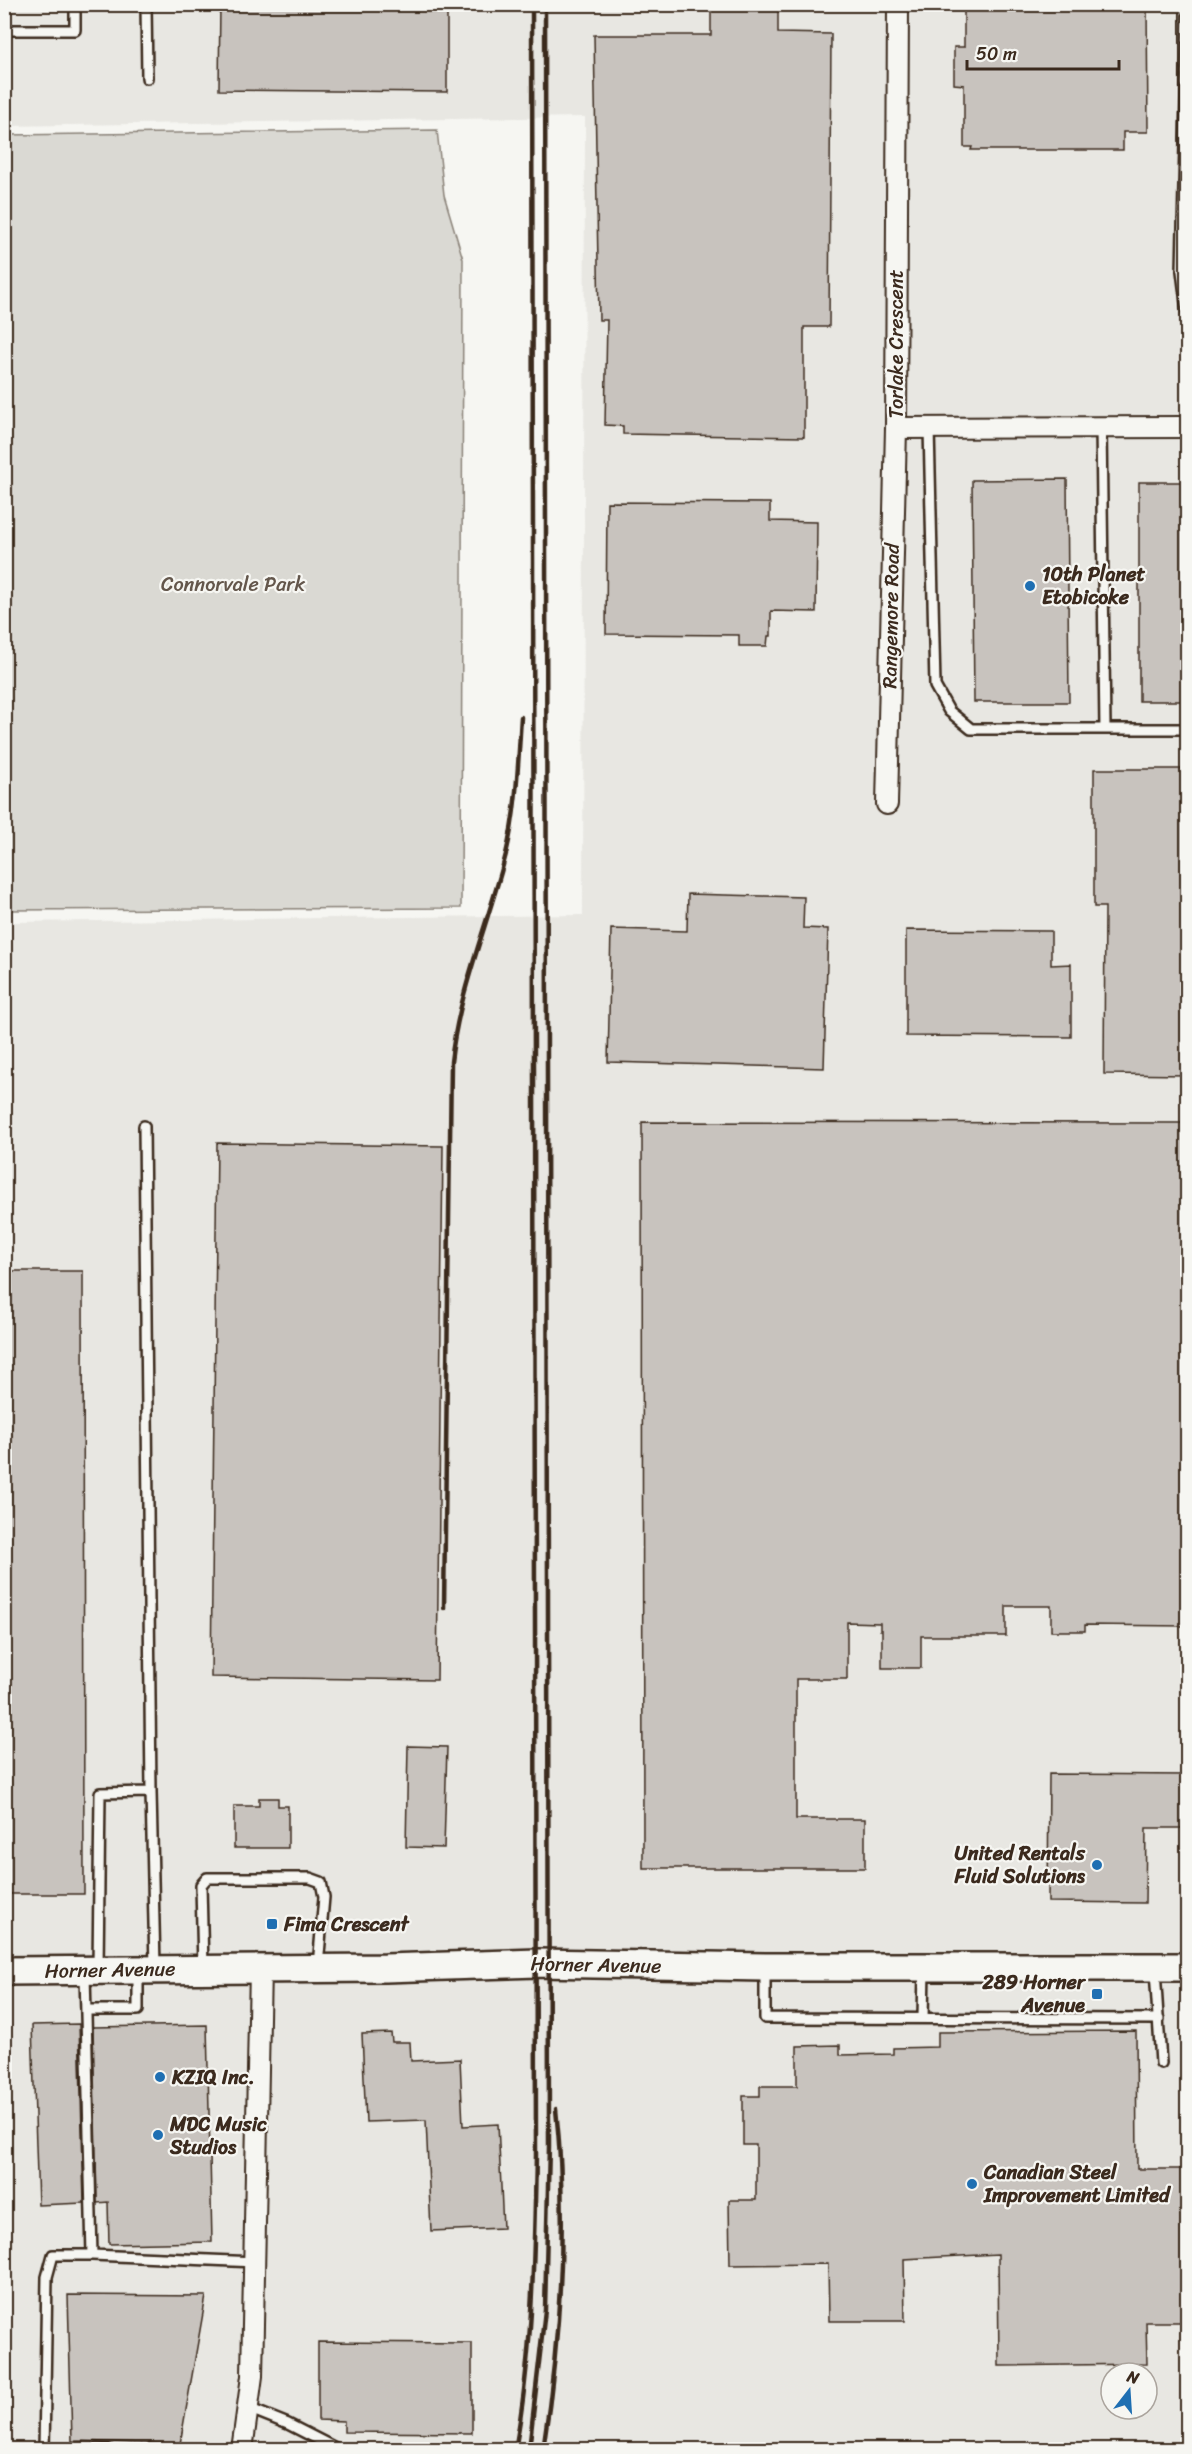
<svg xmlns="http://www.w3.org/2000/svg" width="1192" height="2454" viewBox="0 0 1192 2454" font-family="Sriracha,sans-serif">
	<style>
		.built { fill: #e8e7e2; fill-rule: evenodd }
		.green { fill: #dad9d3; stroke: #8a8278; stroke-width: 1.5 }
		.building { fill: #c8c3be; stroke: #3b2a1e; stroke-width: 1.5 }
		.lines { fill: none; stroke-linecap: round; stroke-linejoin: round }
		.lane-casing { stroke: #3b2a1e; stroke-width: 14 }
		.street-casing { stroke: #3b2a1e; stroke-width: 24 }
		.secondary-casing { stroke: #3b2a1e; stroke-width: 32 }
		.lane { stroke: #f6f6f2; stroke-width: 9 }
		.street { stroke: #f6f6f2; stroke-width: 20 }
		.secondary { stroke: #f6f6f2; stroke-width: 27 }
		.rail { stroke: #3b2a1e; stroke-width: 4.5 }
		.poi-dot { fill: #1f6fb2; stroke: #f6f6f2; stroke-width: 2 }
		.labels { text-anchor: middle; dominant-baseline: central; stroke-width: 4.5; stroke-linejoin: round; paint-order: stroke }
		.street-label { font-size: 20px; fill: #3b2a1e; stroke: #f6f6f2 }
		.poi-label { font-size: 20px; font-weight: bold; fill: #3b2a1e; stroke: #f6f6f2; text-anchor: start }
		.park-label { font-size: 20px; fill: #63564b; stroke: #f6f6f2 }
	</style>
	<rect width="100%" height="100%" fill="#f6f6f2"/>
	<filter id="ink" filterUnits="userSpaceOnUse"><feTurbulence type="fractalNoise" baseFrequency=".0167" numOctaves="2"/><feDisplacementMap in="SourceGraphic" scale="12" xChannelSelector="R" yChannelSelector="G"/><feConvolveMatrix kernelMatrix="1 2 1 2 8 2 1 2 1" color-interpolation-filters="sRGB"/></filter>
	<g filter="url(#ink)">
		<path class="built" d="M5 5H1187V2449L5 2450V937L10 922 583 915 585 117 5 126ZM1111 2373H1147V2409H1111Z"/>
		<path class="green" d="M437 130 444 195 463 259 461 908 5 910V135Z"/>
		<path class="building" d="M220 4H447V92L219 90Z
			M711 4H778V33L831 34 829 327H804V437L623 434V426L605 425 607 320H599L594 35H711Z
			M964 4H1147L1148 132H1123V150H971L972 147H964V85L954 84V47H964Z
			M1067 479 1069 702H974L972 480Z
			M1139 482H1188V701H1139Z
			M607 502 770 503V521L817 522 816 612 771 611V636H768L767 646H739V635L606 634Z
			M1094 769H1188V1075L1104 1074 1105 907H1094Z
			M688 894 804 897 803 928 828 929 824 1068 608 1062 611 929 687 931Z
			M906 930 1051 931V965L1071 964V1037L906 1036Z
			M642 1122 1188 1123V1626L1085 1625V1631H1051V1606H1006V1636H921V1668H882V1630H880V1623L847 1622V1679H796V1819H865V1868H643Z
			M217 1143 443 1146 437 1680 211 1677Z
			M4 1271H83L84 1894H4Z
			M408 1746 447 1747 444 1848 406 1847Z
			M1049 1774 1188 1775V1828H1146L1145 1903 1048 1902Z
			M259 1798H278V1806H288V1848H234V1806H259Z
			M79 2024 84 2203 38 2205 32 2025Z
			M207 2025 212 2242 109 2244 108 2202 97 2203 93 2027Z
			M1136 2031 1137 2169H1188V2322H1146L1147 2364 999 2366 998 2254 904 2259 905 2321H829L828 2264 730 2265 729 2200H756V2145H743V2096H760V2086H797V2046L840 2045V2055L893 2054V2048L938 2047V2032Z
			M391 2033 392 2042H410L411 2061 460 2059 463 2126 498 2124 503 2228 431 2231 426 2120 366 2122 362 2034Z
			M68 2295 206 2296 180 2444 72 2441Z
			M318 2342 472 2343V2433L344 2432V2421L318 2420Z"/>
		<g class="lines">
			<defs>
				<path id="lane" d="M146 4 147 78
					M1188 15 1182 271 1188 319
					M4 30H75V4
					M1101 427 1105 729H1188
					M929 428 935 686 949 711 971 729H1105
					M151 1792 155 1967
					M98 1968 100 1793 151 1792 144 1126
					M203 1968 201 1885 207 1878H310L321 1882 324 1897 318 1966
					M765 1970V2018L1159 2019
					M1155 1970 1161 2063
					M85 1974 92 2255 256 2262
					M86 2010H138V1972
					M923 2018 924 1969
					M248 2408 288 2424 339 2450
					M97 2449 109 2450
					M44 2450 47 2277 53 2255H92"/>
				<path id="street" d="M896 428 1188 427
					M887 804 896 428 898 4
					M242 2450 252 2376 260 1968"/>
				<path id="secondary" d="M4 1971 385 1968 537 1963 765 1967H1188"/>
			</defs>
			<use href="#lane" class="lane-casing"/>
			<use href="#street" class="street-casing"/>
			<use href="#secondary" class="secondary-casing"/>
			<use href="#lane" class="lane"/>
			<use href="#street" class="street"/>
			<use href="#secondary" class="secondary"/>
			<path class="rail" d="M444 1608 451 1062C459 990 488 924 506 854 517 809 518 763 521 717
				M515 2450C533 2353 534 2253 536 2155L532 4
				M529 2450 545 2310 549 2146 545 4
				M543 2450C560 2339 568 2220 556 2109"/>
		</g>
	</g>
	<g class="poi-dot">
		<circle cx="1030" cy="586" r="6"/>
		<circle cx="1097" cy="1865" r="6"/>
		<rect x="266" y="1918" width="12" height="12" rx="3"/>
		<rect x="1091" y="1988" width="12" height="12" rx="3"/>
		<circle cx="160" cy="2077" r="6"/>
		<circle cx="158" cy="2135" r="6"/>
		<circle cx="972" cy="2184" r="6"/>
	</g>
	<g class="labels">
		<g class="street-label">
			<text transform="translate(896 344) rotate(-90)">Torlake Crescent</text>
			<text transform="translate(891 616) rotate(-89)">Rangemore Road</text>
			<text transform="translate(596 1965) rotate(1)">Horner Avenue</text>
			<text transform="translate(110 1970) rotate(-1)">Horner Avenue</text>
		</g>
		<g class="poi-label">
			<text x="1042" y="574">10th Planet<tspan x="1042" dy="23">Etobicoke</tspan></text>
			<text x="1085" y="1853" text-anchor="end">United Rentals<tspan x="1085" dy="23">Fluid Solutions</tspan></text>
			<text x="284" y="1924">Fima Crescent</text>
			<text x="1085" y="1982" text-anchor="end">289 Horner<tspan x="1085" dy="23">Avenue</tspan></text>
			<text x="172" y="2077">KZIQ Inc.</text>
			<text x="170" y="2124">MDC Music<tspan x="170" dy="23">Studios</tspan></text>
			<text x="984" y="2172">Canadian Steel<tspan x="984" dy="23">Improvement Limited</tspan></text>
		</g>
		<g class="park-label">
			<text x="233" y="584">Connorvale Park</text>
		</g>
	</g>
	<rect width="1192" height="2454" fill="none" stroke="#f6f6f2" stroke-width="24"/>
	<rect x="12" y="12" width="1168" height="2430" fill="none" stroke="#3b2a1e" stroke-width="2" filter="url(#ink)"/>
	<g transform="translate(1129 2391) rotate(17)"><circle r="28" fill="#f6f6f2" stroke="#aba49d" stroke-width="1.5"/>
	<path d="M0-4.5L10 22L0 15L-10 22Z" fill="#1f6fb2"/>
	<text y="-9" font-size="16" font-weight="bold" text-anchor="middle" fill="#3b2a1e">N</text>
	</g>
	<path d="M967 60v9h152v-9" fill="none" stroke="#3b2a1e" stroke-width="3"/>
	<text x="976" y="60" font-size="18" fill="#3b2a1e" stroke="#f6f6f2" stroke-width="4.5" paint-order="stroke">50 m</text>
</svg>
